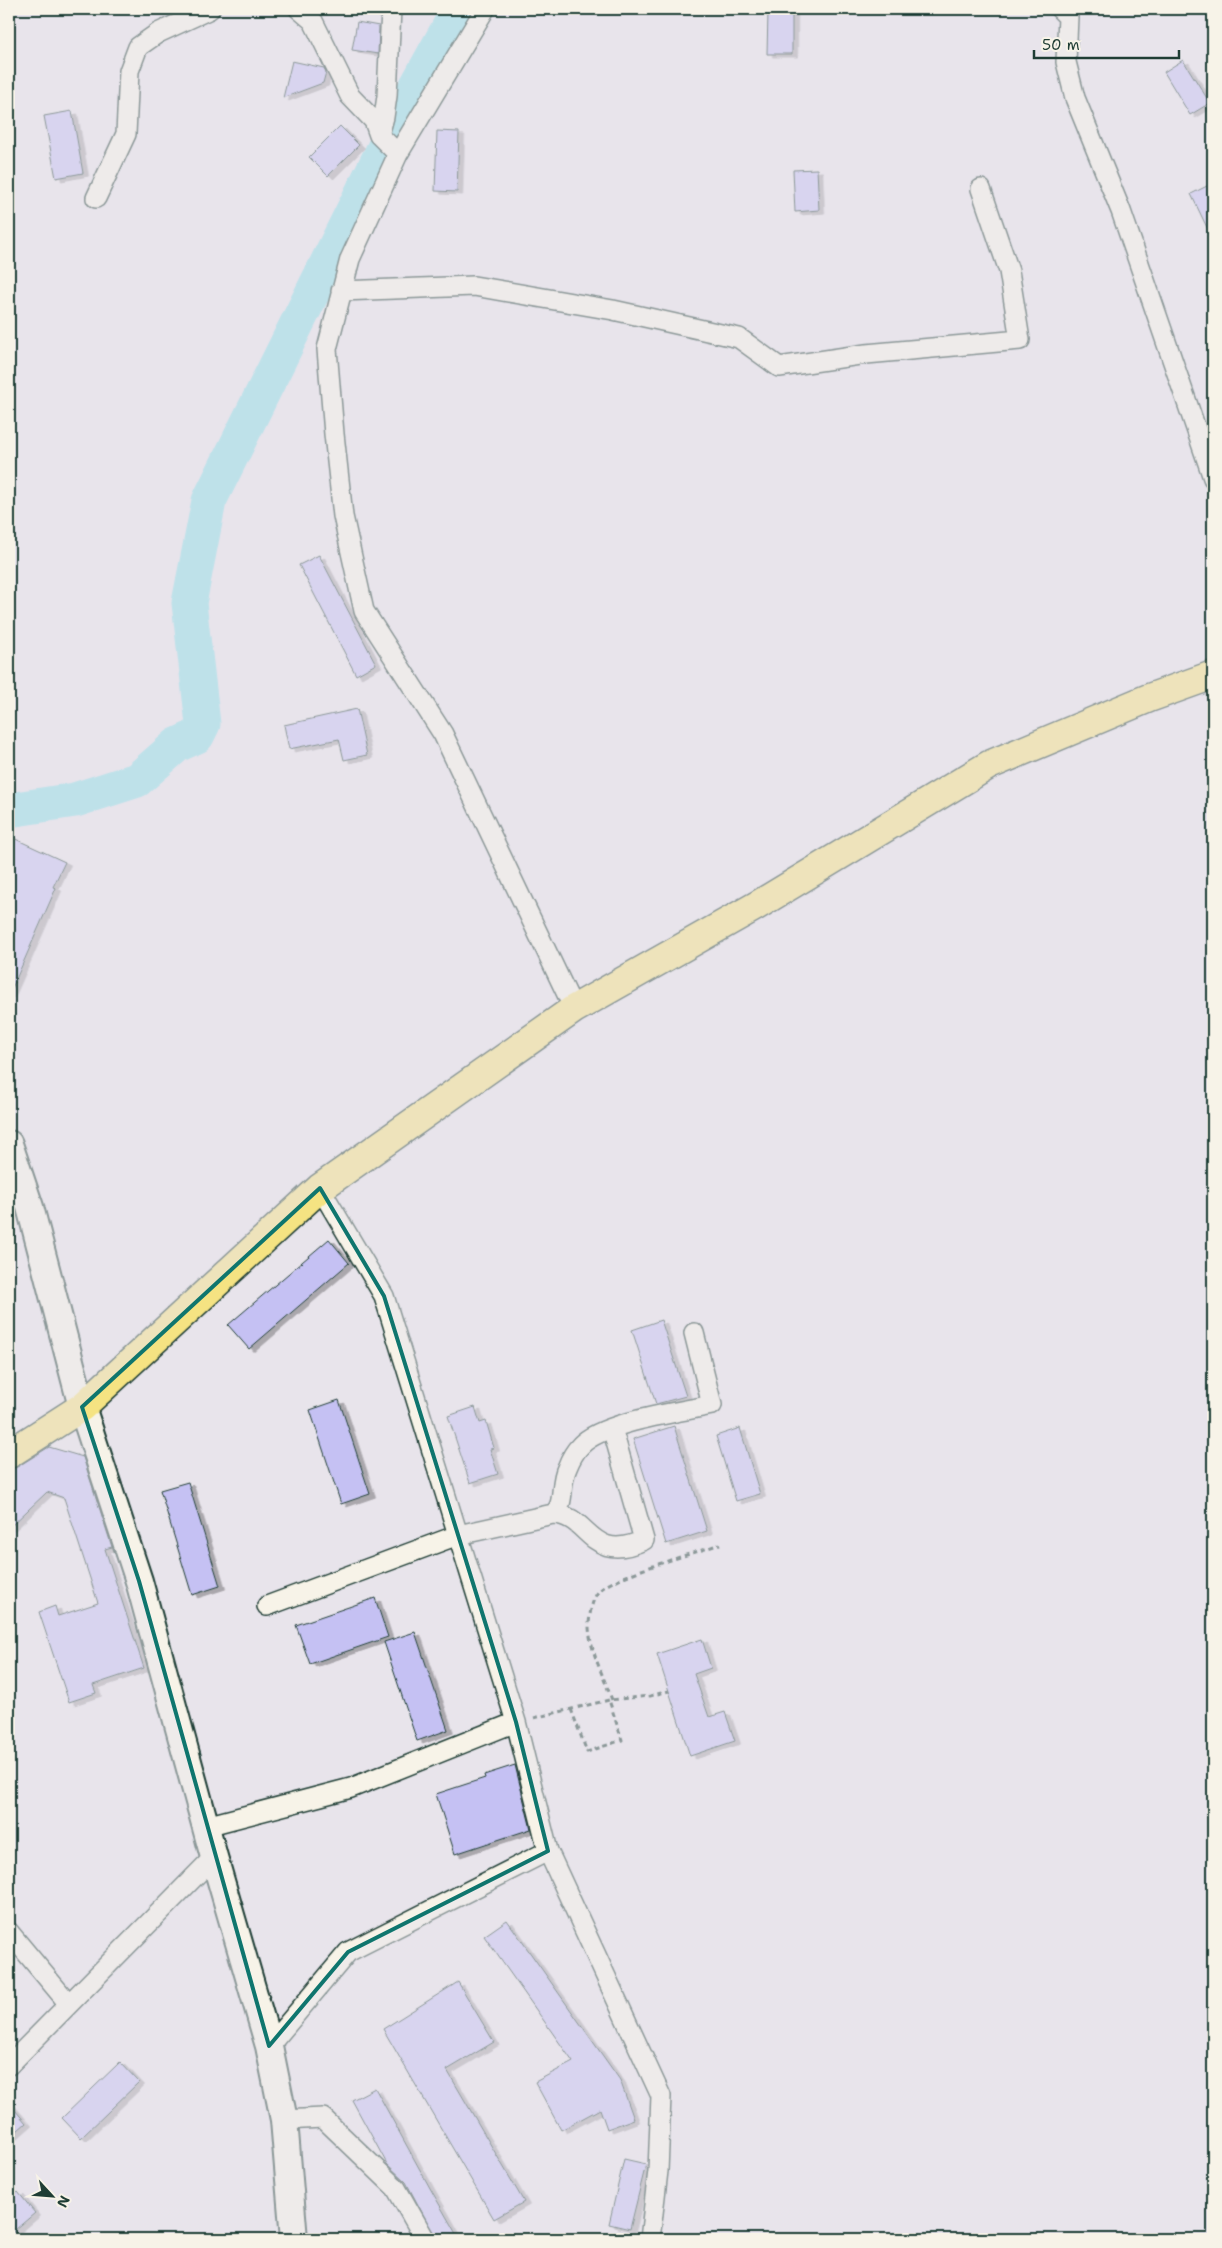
<svg xmlns="http://www.w3.org/2000/svg" width="1222" height="2248" viewBox="0 0 1222 2248" font-family="'Shantell Sans',sans-serif">
	<style>
		.lines { fill: none; stroke-linecap: round; stroke-linejoin: round }
		.river { stroke: #8ddee7; stroke-width: 35 }
		.building { fill: #c5c1f3; stroke: #1f3d34; filter: url(#shadow) }
		.street-casing { stroke: #1f3d34; stroke-width: 22 }
		.secondary-casing { stroke: #1f3d34; stroke-width: 30 }
		.primary-casing { stroke: #1f3d34; stroke-width: 31 }
		.path { stroke: #1f3d34; stroke-width: 3; stroke-dasharray: 5 4; stroke-linecap: butt }
		.street { stroke: #f7f3e8; stroke-width: 19 }
		.secondary { stroke: #f7f3e8; stroke-width: 26 }
		.primary { stroke: #f5e382; stroke-width: 28 }
		.marked { fill: none; stroke: #0f766e; stroke-width: 4; stroke-linejoin: round }
	</style>
	<defs>
		<filter id="shadow"><feDropShadow dx="5.5" dy="3" stdDeviation="0" flood-color="#0004"/></filter>
	</defs>
	<rect width="100%" height="100%" fill="#e8e4eb"/>
	<filter id="ink" filterUnits="userSpaceOnUse"><feTurbulence type="fractalNoise" baseFrequency=".02" numOctaves="2"/><feDisplacementMap in="SourceGraphic" scale="10" xChannelSelector="R" yChannelSelector="G"/><feConvolveMatrix kernelMatrix="1 2 1 2 8 2 1 2 1" color-interpolation-filters="sRGB"/></filter>
	<g filter="url(#ink)">
		<g class="lines">
			<path class="river" d="M9 810 75 800 137 780 177 745 197 736 203 724 189 603 209 501 399 118 459 9"/>
		</g>
		<path class="building" d="M768 12H792V54H767Z
			M357 22 379 26 378 54 352 50Z
			M1183 60 1210 103 1190 115 1164 72Z
			M292 61 324 68 326 72 323 83 283 98Z
			M72 111 83 173 56 178 44 116Z
			M340 126 359 145 328 176 309 157Z
			M437 131 459 132 457 192 435 191Z
			M817 169 819 210 795 212 793 170Z
			M1213 183V240L1191 194Z
			M319 555 376 664 356 675 299 565Z
			M357 709 367 755 344 760 339 739 289 749 284 725Z
			M9 836 65 862 53 887 56 888 9 995Z
			M329 1239 349 1263 249 1349 228 1325Z
			M661 1320 686 1396 656 1404 632 1330Z
			M339 1400 370 1494 341 1504 310 1410Z
			M475 1407 480 1423 486 1421 494 1448 490 1449 498 1474 470 1483 448 1416Z
			M674 1426 707 1531 666 1544 633 1439Z
			M740 1428 760 1494 736 1501 716 1436Z
			M49 1447 83 1457 112 1547 105 1549 144 1668 93 1685 96 1693 69 1702 39 1612 55 1606 58 1616 98 1603 64 1498 47 1492 9 1528V1469L17 1467Z
			M188 1482 220 1586 192 1595 160 1490Z
			M375 1598 388 1637 310 1664 296 1625Z
			M415 1632 448 1730 417 1741 384 1642Z
			M702 1639 711 1668 694 1674 709 1717 725 1712 735 1741 690 1756 657 1654Z
			M515 1765 531 1829 455 1854 436 1794 485 1778 484 1775Z
			M507 1920 620 2080 634 2119 607 2129 600 2109 561 2130 535 2082 573 2062 484 1936Z
			M458 1982 494 2042 447 2070 524 2202 494 2219 383 2029Z
			M120 2062 139 2082 81 2138 62 2118Z
			M375 2088 430 2188 459 2239H436L406 2182 387 2164 352 2100Z
			M9 2103 26 2123 9 2138Z
			M624 2159 646 2164 630 2229 609 2224Z
			M18 2192 35 2213 9 2235V2200Z"/>
		<g class="lines">
			<defs>
				<path id="street" d="M299 9 313 21 350 96 374 121 379 135 398 154
					M485 9 398 154 350 259 327 349 334 434 343 516 364 611 443 734 574 1009
					M1060 9 1068 17 1066 62 1075 98 1121 211 1213 478
					M379 135 384 117 387 96 391 9
					M96 198 126 134 129 71 138 47 158 33 210 9
					M341 291 474 286 613 310 739 338 779 367 866 354 1020 340 1009 271 981 189
					M320 1188 384 1296 516 1722 548 1851 661 2096 658 2171 650 2239
					M612 1428 644 1540C589 1565 590 1515 553 1514 566 1505 559 1484 567 1468 570 1460 575 1451 581 1445 602 1422 680 1412 712 1405L694 1333
					M267 1606 458 1535 553 1514
					M206 1826 351 1788 516 1722
					M9 1932 69 2004
					M269 2046 348 1952 548 1851
					M9 2065 214 1857
					M284 2120 323 2118 396 2188 425 2239"/>
				<path id="secondary" d="M9 1144 30 1207 82 1407 139 1581 214 1857 269 2046 284 2120 294 2239"/>
				<path id="primary" d="M9 1454 82 1407 320 1188 574 1009 756 906 989 765 1149 698 1213 675"/>
			</defs>
			<use href="#street" class="street-casing"/>
			<use href="#secondary" class="secondary-casing"/>
			<use href="#primary" class="primary-casing"/>
			<path class="path" d="M612 1700C604 1677 590 1651 589 1627 589 1616 592 1598 599 1591 615 1575 695 1553 720 1544
				M571 1709 587 1752 622 1740 609 1700
				M534 1718 609 1700 650 1696 669 1691"/>
			<use href="#street" class="street"/>
			<use href="#secondary" class="secondary"/>
			<use href="#primary" class="primary"/>
		</g>
	</g>
	<path d="M0 0H1222V2248H0ZM320 1188 384 1296 516 1722 548 1851 348 1952 269 2046 139 1581 82 1407Z" fill="#e8e4eb" fill-opacity=".55" fill-rule="evenodd"/>
	<path class="marked" d="M320 1188 384 1296 516 1722 548 1851 348 1952 269 2046 139 1581 82 1407Z"/>
	<rect width="1222" height="2248" fill="none" stroke="#f7f3e8" stroke-width="30"/>
	<rect x="15" y="15" width="1192" height="2218" fill="none" stroke="#1f3d34" stroke-width="2" filter="url(#ink)"/>
	<g transform="translate(52 2196) rotate(116)" stroke="#f7f3e8" stroke-width="4" paint-order="stroke">
	<path d="M0-4L9 19L0 12L-9 19Z" fill="#1f3d34"/>
	<text y="-8" font-size="14" font-weight="bold" text-anchor="middle" fill="#1f3d34">N</text>
	</g>
	<path d="M1034 50v8h145v-8" fill="none" stroke="#1f3d34" stroke-width="2.5"/>
	<text x="1042" y="50" font-size="15" fill="#1f3d34" stroke="#f7f3e8" stroke-width="4" paint-order="stroke">50 m</text>
</svg>
